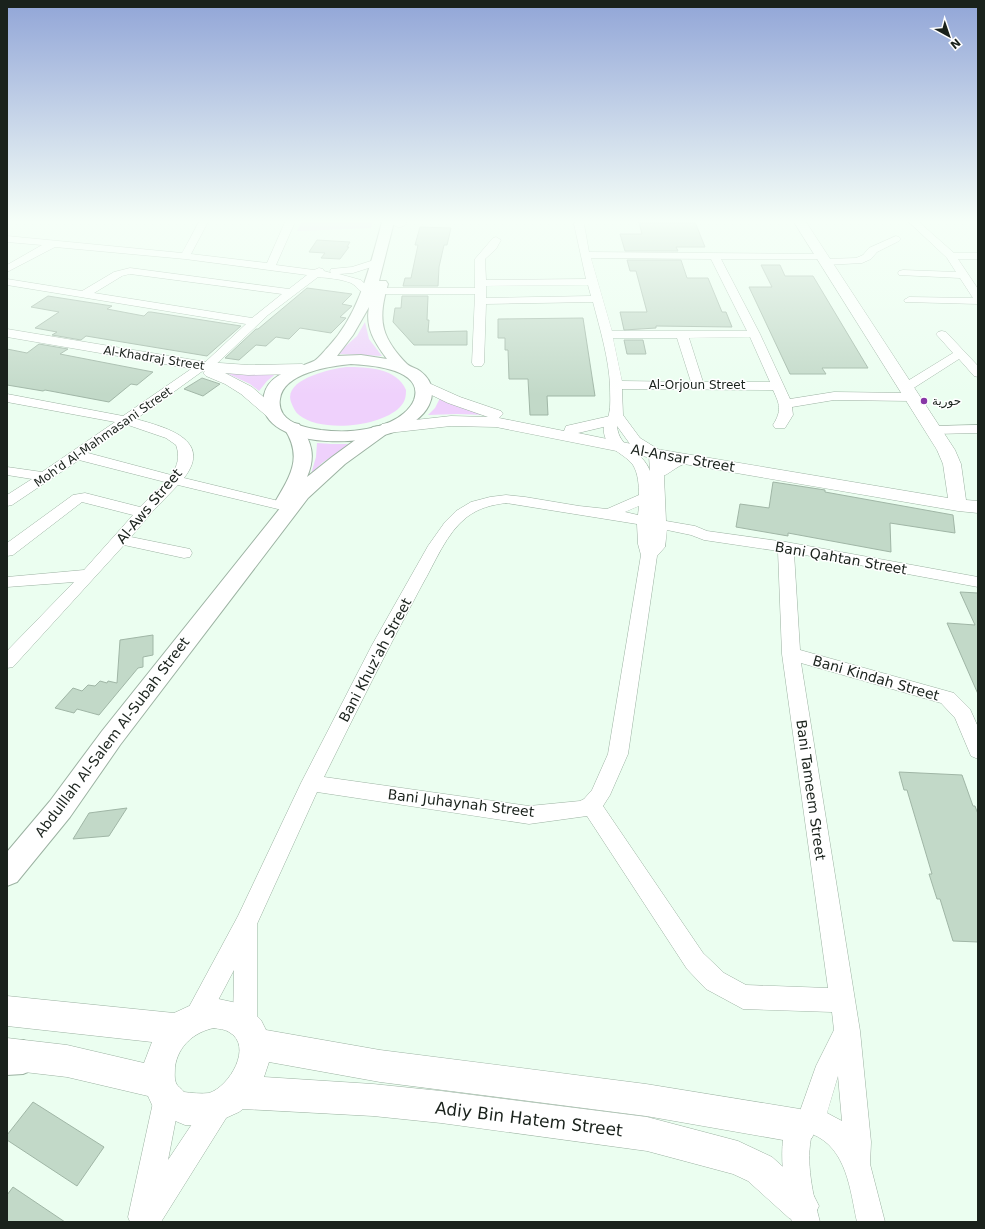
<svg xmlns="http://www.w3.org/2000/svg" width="985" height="1229" viewBox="0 0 985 1229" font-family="'DejaVu Sans',Vazirmatn,sans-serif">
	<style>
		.green { fill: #efd1fc }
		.building { fill: #c2d9c8; stroke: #a0b6a6 }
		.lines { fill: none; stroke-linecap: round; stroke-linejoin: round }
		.minor-casing { stroke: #9cb2a2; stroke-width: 1 }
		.tertiary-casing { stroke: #9cb2a2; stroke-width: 1 }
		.secondary-casing { stroke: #9cb2a2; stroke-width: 2 }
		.primary-casing { stroke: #9cb2a2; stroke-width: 2 }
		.minor { fill: #fff; fill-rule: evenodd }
		.tertiary { fill: #fff; fill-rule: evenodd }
		.secondary { fill: #fff; fill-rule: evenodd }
		.primary { fill: #fff; fill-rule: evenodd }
		.poi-dot { fill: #8737a6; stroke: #fff; stroke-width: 1.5 }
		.labels { text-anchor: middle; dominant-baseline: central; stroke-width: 3; stroke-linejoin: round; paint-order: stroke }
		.far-street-label { font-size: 12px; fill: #1a221c; stroke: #fff }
		.far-poi-label { font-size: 12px; fill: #1a221c; stroke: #fff; text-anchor: start }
		.street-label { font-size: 14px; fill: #1a221c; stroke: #fff }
		.near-street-label { font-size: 17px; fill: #1a221c; stroke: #fff }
	</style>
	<rect width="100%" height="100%" fill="#ebfef0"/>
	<path class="green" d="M301 222H373L371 228 297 231Z
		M365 322 369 339 382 356 337 354 357 336Z
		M346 367C368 367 397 368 406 390 406 397 405 402 400 407 381 427 321 433 299 415 295 412 293 407 291 402 283 379 331 369 346 367Z
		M224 372 277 373 267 381 259 391 250 384Z
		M440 398 459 407 485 415 457 414 428 415 435 408Z
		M317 443 332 444H350L322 463 311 474 316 457Z"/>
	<path class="building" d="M639 222H695L705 247H676L678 251H625L620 234H642Z
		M420 227 451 228 447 245H444L439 267 438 286H403L405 278H411L418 245H415Z
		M317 240 350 242 347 247H349L340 259 321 258 325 253 309 252Z
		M627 260H681L687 278H708L722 312H726L732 327 656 326V328L624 330 620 312H647L636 271H630Z
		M761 265H780L785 276H813L868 368H822L826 374H790L749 287H772Z
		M307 288 352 294 342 304 352 306 340 317 346 318 331 333 300 328 289 339 276 337 266 346 256 345 239 360 225 358 256 329H258Z
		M48 296 112 306 107 309 144 316 148 312H151L241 326 207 356 86 336 81 340 52 335 57 332 35 328 59 312 31 307Z
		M402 296H428L427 320H429L428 332 467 331V345H414L393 322 395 308H401Z
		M583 318 595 396H547L548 415H530L528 379H509L508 350H505V338H498V319Z
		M624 340H643L646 354H627Z
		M39 344 68 349 60 354 153 372 137 385 131 384 109 402 45 390 43 391 7 385V349L27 353Z
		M202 378 220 384 203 396 184 389Z
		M773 482 825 490V492L953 515 955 533 890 523 891 552 788 533V536L736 527 740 504 769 508Z
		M960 592 978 593V694L947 623 975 625Z
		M153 635V655L143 657V667L138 668 99 715 77 709 74 713 55 708 73 688 82 691 88 685 95 686 100 681 107 683 108 681 117 683 120 640Z
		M899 772 962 775 973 806H975L978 814V942L953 941 940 899H937L929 874H932L907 790H904Z
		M127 808 109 836 73 839 89 813Z
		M33 1102 104 1147 77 1186 7 1140V1135Z
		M13 1187 65 1222H7V1195Z"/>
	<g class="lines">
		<defs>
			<path id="minor" d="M199 222H208L191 254 267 263 285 222H295L276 265 314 270 319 268 323 269 324 271 331 273 330 271 331 269 352 267 377 259 382 262 381 264 353 273 339 274 361 280 372 291 367 294C360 293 357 286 351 283 341 279 328 278 318 277L268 315 210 370H204L136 419C164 427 214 439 184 478L287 503 289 506 287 509 282 510 178 485 152 512 131 537 190 549 192 553 190 557 184 558 124 545 13 667 7 668V651L74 582 7 587V577L84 570 133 515 82 502 13 555 7 556V543L73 495 85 493 140 507 165 482 79 460 12 505 7 506V495L32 479 7 475V467L42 472 115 422 7 402V394L123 416 194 367H200L246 324 7 285V279L82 291 114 272 130 268 289 289 307 275 185 259 55 247 7 272V265L42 245 7 242V236L182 253ZM130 274 282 294 252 318 94 293 122 276ZM128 425 166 438 176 445C180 456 178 466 171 475L88 453Z
				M575 222H583L584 224 589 252 826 254 827 256 822 259H721L760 334 790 399 834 392 911 393 916 394 917 397 916 400 911 401 834 400 792 407 793 415 785 428H775L773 425C782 410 780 405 773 390L622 389 623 415 640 438 661 451 663 454 666 521 695 526 707 531 786 542 978 577V587L794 553 800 650 954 693 970 709 978 727V759L971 756 955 718 941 703 801 663 860 1031 871 1142 870 1164 885 1222H857C850 1190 847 1148 812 1134 805 1161 813 1195 820 1222H792C785 1198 775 1139 790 1118 792 1115 797 1113 800 1111L816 1066 834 1030 832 1012 743 1009 706 989 687 969 587 816 529 824 317 792 257 924V1024L254 1033 245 1036 236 1033 233 1024 234 970 204 1027 195 1030 186 1027 183 1018 238 916 301 783 372 645 428 546 445 522 456 511 471 502 490 497 506 495 525 497 579 506 607 509 639 495C639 485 638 473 633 465 625 454 610 451 605 437 601 424 607 423 609 414 611 406 610 394 610 386 609 359 600 329 593 302L486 304 484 363 482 366H474L472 363 475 294H379L374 291 379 288H475V259L493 238 496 237 501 240 496 249 485 259 486 280 586 279 574 224ZM591 258 711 259 747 331H612ZM588 285 591 296 486 298V286ZM750 337 770 382H703L689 338ZM613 338H677L691 382 622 381ZM617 426 630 444 649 456 650 471C642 449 619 450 617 426ZM506 503 637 524 638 544 641 555 608 754 592 790 584 799 580 801 529 806 324 777C356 712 388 648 422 585 435 563 446 533 467 517 479 508 491 505 506 503ZM639 506 638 515 625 512ZM667 530 691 535 704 540 778 551 782 654 828 988 746 985 724 973 703 953 603 806 610 795 628 754 657 556 665 547ZM838 1076 842 1121 827 1113Z
				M909 222H919L954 253H978V259H958L978 289V304L905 302 904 300 909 297 973 298 960 278 899 275 898 273 899 271 903 270 956 272 947 258Z
				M896 236 899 237 901 239 899 241 877 252 871 259 862 263 826 265 821 262 826 259 856 258 863 255 869 248Z
				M942 331 946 332 978 366V377L974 376 959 359 909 391H901L899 388 901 385 953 353 936 334 938 332Z
				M978 425V433L934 434 929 433 927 430 929 427 934 426Z
				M167 1085 176 1089 180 1098 168 1160 210 1097 219 1093 228 1097 232 1106 228 1115 161 1222H130L128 1217 154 1098 158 1089Z"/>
			<path id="tertiary" d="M394 222H407C404 227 400 228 395 226L393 224Z
				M794 222H806L955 450 961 464 966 500 978 501V513L958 511 684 464C671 469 665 480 651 477L648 473 662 460 496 427 451 426 388 433 382 432 380 428 382 424 388 423 451 416 488 417 448 403 417 388 414 385 417 382 422 380 460 397 501 411 503 414 499 418 564 431 566 426 610 416 616 418 618 421 616 424 578 433 656 449 948 498 943 464 937 450Z
				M7 329 206 362 248 365 302 364 307 366 310 369 307 372 302 374 248 375 225 373 252 387 282 413 284 416 282 419 276 421 270 419 241 394 225 384 206 376 203 373 205 371 7 337Z
				M7 996 174 1013 200 1001 214 998 237 1003 248 1007 261 1020 266 1030 380 1050 646 1084 800 1109 812 1114 817 1126 812 1138 800 1143 646 1116 380 1082 269 1062 264 1077 373 1084 441 1091 647 1117 738 1141 772 1157 813 1194 819 1206 813 1218 805 1222H797L789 1218 748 1181 733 1174 647 1151 441 1123 373 1116 243 1109 239 1112 208 1126 185 1125 161 1115 153 1107 148 1096 67 1077 7 1070V1038L67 1045 144 1063 152 1042 7 1026ZM214 1028C218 1029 225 1029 229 1032 254 1046 229 1087 209 1093 202 1094 191 1093 184 1092 182 1089 177 1086 176 1083 174 1078 175 1072 175 1067 178 1046 194 1032 214 1028Z"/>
			<path id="secondary" d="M293 423 299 424C312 442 316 456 307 477L332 457 373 427 379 426 385 427 388 431 385 435 345 464 308 498 120 745 70 817 17 882 7 886V852L50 801 102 731 281 507 278 506 275 502C291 475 303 457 284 428L287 424Z
				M23 1040 35 1045 40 1057 35 1069 23 1074 7 1075V1041Z"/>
			<path id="primary" d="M382 222H394L379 281H386L388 284C384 298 380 314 384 329 387 341 398 355 407 364 410 367 416 368 420 371 432 380 435 392 429 405 406 454 250 456 264 395 269 372 297 369 314 361 319 358 325 350 329 346 360 313 370 265 382 222ZM369 307C365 328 375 343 387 359L361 355 337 356 353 335ZM351 364C371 365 425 369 414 400 410 410 399 418 390 422 369 431 344 433 321 430 308 428 291 425 283 414 280 409 279 404 280 399 283 373 330 366 351 364Z"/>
		</defs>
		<use href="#minor" class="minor-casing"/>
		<use href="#tertiary" class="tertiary-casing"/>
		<use href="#secondary" class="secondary-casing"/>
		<use href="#primary" class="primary-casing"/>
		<use href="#minor" class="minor"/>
		<use href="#tertiary" class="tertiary"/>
		<use href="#secondary" class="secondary"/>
		<use href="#primary" class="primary"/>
	</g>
	<linearGradient id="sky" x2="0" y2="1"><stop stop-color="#91a5d7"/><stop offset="0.56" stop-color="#f6fff8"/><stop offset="1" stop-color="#f6fff8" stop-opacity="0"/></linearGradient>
	<rect width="985" height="395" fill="url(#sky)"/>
	<circle class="poi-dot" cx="924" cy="401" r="4"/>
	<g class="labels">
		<g class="far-street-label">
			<text transform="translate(154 358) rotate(9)">Al-Khadraj Street</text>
			<text x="697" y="385">Al-Orjoun Street</text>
			<text transform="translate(103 437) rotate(-35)">Moh'd Al-Mahmasani Street</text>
		</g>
		<g class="far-poi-label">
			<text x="932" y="401">حورية</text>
		</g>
		<g class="street-label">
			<text transform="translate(683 458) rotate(10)">Al-Ansar Street</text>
			<text transform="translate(149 506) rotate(-50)">Al-Aws Street</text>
			<text transform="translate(841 558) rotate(10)">Bani Qahtan Street</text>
			<text transform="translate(375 660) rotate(-62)">Bani Khuz'ah Street</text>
			<text transform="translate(876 678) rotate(16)">Bani Kindah Street</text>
			<text transform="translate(112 737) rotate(-53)">Abdulllah Al-Salem Al-Subah Street</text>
			<text transform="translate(811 790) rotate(82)">Bani Tameem Street</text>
			<text transform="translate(461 803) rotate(7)">Bani Juhaynah Street</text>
		</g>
		<g class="near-street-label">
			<text transform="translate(529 1119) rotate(7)">Adiy Bin Hatem Street</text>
		</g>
	</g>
	<rect width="985" height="1229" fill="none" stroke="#1a221c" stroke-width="16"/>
	<g transform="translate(949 36) rotate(140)" stroke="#ffffff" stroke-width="3" paint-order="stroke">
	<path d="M0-3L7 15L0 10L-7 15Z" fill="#1a221c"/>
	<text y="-6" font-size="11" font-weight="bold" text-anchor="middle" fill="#1a221c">N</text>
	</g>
</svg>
